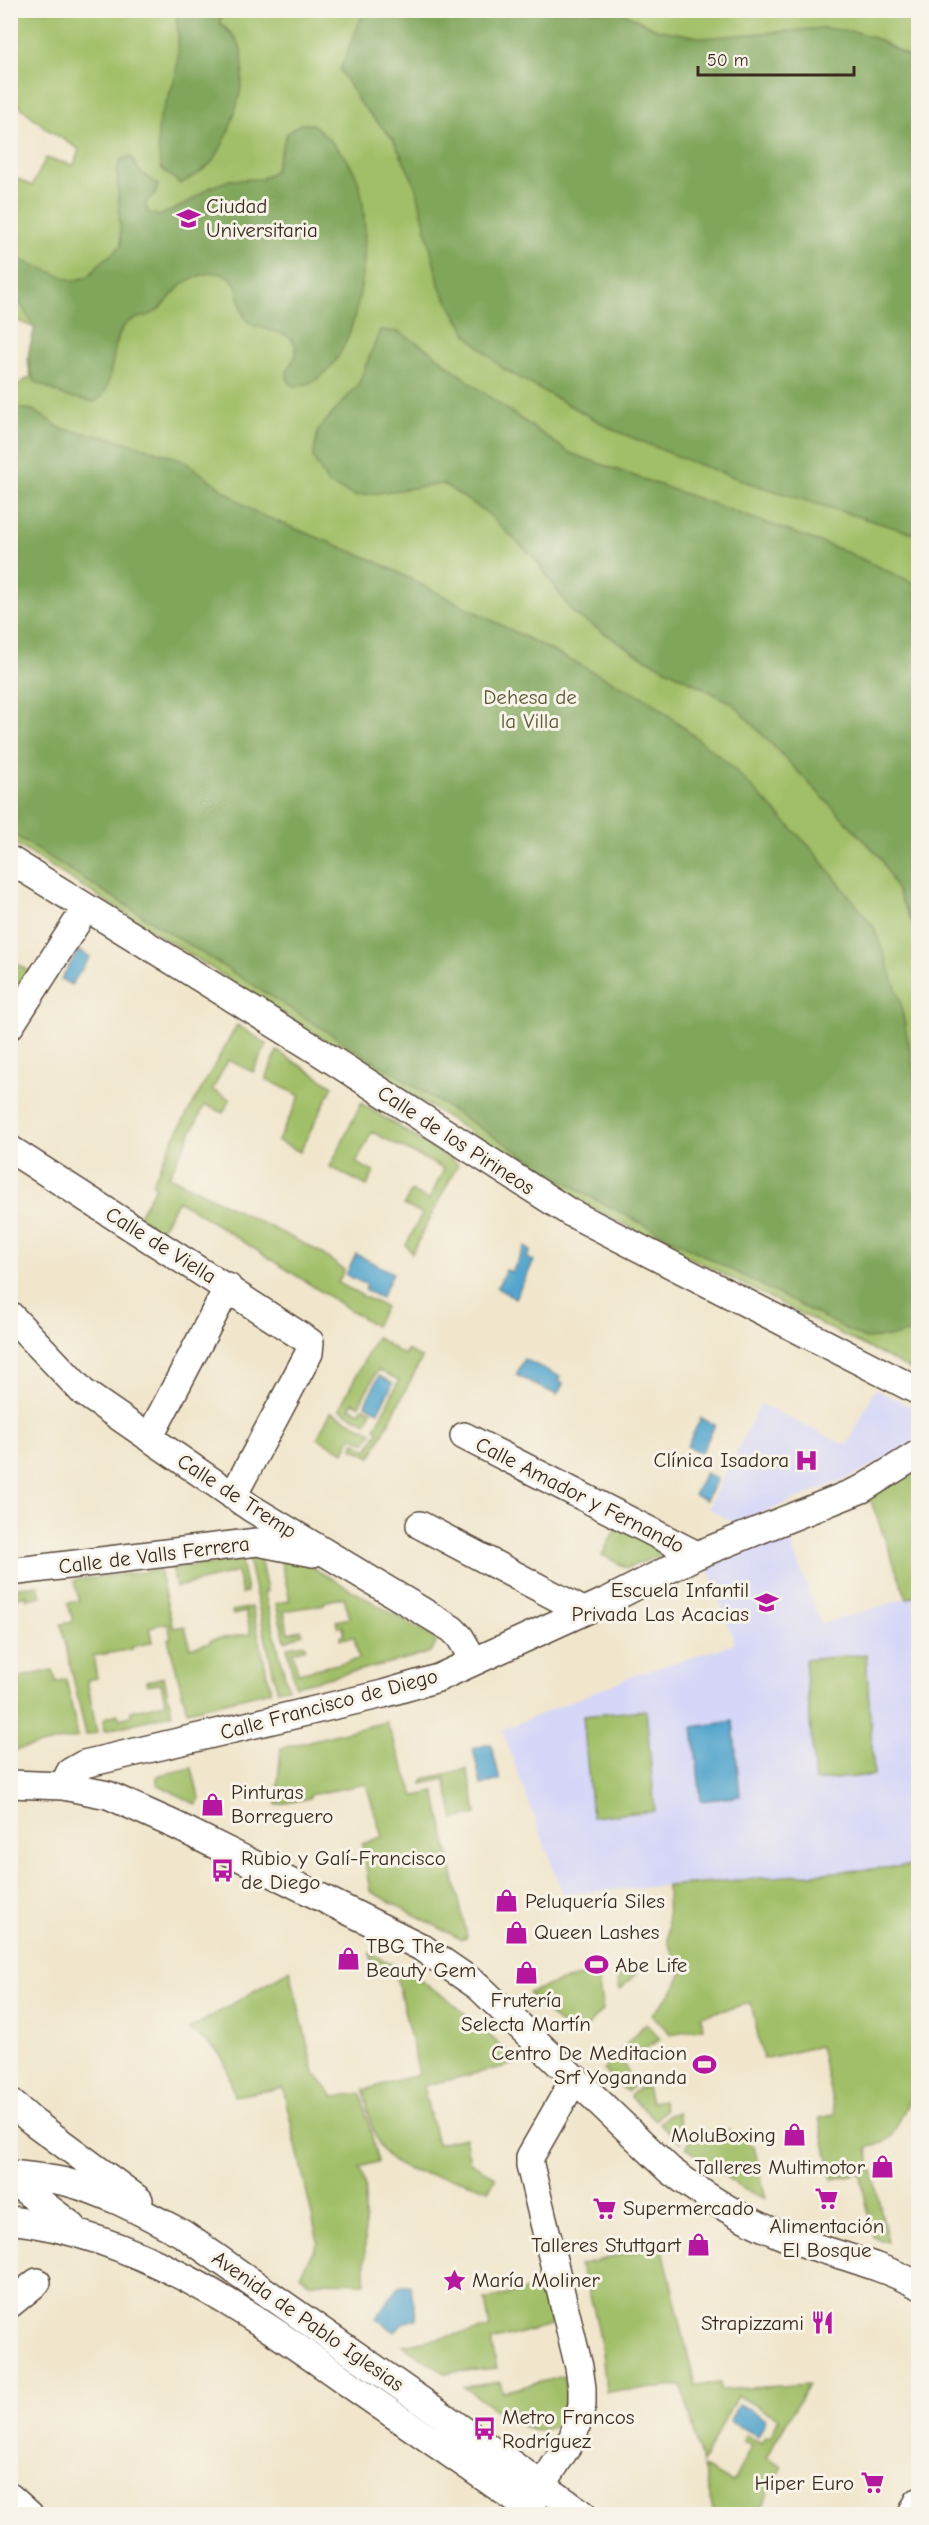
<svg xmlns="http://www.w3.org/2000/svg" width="929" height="2525" viewBox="0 0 929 2525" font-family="'Comic Neue',sans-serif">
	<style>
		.built { fill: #d6d7f8 }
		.green { fill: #a1bf67; stroke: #6e7442; stroke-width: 1.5 }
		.forest { fill: #80a65c; stroke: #5e683d; stroke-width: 1.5 }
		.water { fill: #52a5cd; stroke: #466876; stroke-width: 1.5 }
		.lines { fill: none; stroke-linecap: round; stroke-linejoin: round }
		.minor-casing { stroke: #564638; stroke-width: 30 }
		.minor { stroke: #fff; stroke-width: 27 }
		.labels { text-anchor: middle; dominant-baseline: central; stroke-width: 6; stroke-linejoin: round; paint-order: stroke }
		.poi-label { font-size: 21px; fill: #3b2a1e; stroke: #f7f3e8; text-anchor: start }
		.park-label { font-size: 21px; fill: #5a5734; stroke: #f7f3e8 }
		.street-label { font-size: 21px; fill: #3b2a1e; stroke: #f7f3e8 }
	</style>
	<rect width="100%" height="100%" fill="#f7f3e8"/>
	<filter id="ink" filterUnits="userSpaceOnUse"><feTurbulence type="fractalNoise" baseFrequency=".0167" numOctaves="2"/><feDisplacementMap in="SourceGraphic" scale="12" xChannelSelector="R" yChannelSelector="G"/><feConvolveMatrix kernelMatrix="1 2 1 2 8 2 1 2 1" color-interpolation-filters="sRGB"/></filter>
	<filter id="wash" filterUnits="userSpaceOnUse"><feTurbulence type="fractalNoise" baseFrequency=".008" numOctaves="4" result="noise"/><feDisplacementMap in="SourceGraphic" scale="24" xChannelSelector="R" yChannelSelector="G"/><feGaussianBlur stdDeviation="1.35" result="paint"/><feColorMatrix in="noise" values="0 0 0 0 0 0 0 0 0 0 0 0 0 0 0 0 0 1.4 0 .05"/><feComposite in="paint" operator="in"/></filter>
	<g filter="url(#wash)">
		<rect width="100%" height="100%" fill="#f1e6cc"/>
		<path class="built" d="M875 1389 918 1410V1439L859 1473 736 1524 708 1508 760 1404 847 1446Z
			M786 1530 821 1624 918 1595V1865L563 1894 502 1730 637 1674 735 1644 706 1563Z"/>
		<path class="green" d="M11 11H918V1373L582 1203 11 841 10 390 31 376C25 359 30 345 35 328L11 318 10 175 32 186 46 158 74 165 79 149 48 130 11 99Z
			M11 960 32 973 11 1008Z
			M237 1025 267 1044 253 1072 228 1060 212 1090 230 1099 223 1113 205 1105 169 1176 318 1251 344 1270 338 1283 385 1307 375 1326 178 1200 160 1231 138 1217 156 1186 152 1183 176 1134Z
			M277 1051 333 1086 300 1152 278 1141 300 1096 266 1079Z
			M361 1103 458 1164 412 1253 406 1245 422 1214 404 1205 411 1191 429 1200 444 1169 372 1132 356 1163 374 1172 367 1186 330 1167Z
			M376 1337 404 1355 407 1350 422 1358 371 1457 352 1448 354 1442 368 1450 378 1430 375 1428 399 1380 378 1370 359 1405 353 1402 350 1407 359 1412 363 1407 372 1411 366 1423 339 1409Z
			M331 1412 372 1432 366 1443 352 1436 344 1452 317 1438Z
			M918 1468V1595L907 1599 869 1496Z
			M618 1524 666 1553 627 1568 602 1555Z
			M280 1557 303 1562 433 1637 436 1641C435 1654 423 1654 413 1657L295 1686 287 1647 305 1644 306 1648 293 1652 298 1673 359 1659 354 1637 340 1639V1636L344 1635 343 1626 338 1627 336 1621 350 1618 344 1597 324 1602V1604L284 1611 288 1633 301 1630 303 1634 285 1641 276 1604 290 1600Z
			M260 1558 267 1591 264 1592 288 1688 277 1690 248 1559Z
			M241 1560 247 1592 242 1594 237 1572 176 1587 172 1568Z
			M159 1570 173 1628 185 1626 190 1648 210 1643V1640L251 1634 246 1612 233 1615 232 1611 252 1607 271 1691 187 1711 168 1639 171 1638 168 1623 149 1627 152 1642 132 1647V1649L93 1656 97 1678 87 1680 97 1733 86 1735 61 1624 73 1622 68 1603 79 1601 74 1580Z
			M38 1585 41 1596 27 1599 26 1595 11 1599V1588Z
			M866 1654 874 1775 815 1781 805 1660Z
			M53 1670 56 1682 66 1679 78 1737 11 1751V1679Z
			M164 1677 172 1714 104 1731 103 1721 107 1717 118 1714 119 1719 131 1716V1711L165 1703 161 1683 148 1685 147 1681Z
			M646 1710 655 1811 592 1817 583 1716Z
			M386 1722 415 1796 435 1792 467 1937 462 1940 370 1891 362 1844 382 1837 366 1784 309 1795 310 1798 276 1805 281 1748Z
			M192 1768 199 1798 197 1805 157 1784V1778L160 1775Z
			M467 1769 477 1814 454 1819 445 1779 422 1784 424 1779Z
			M918 1865V2082L892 2136 883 2143 867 2148 888 2242 873 2237 860 2173 832 2179 819 2118 835 2114 820 2046 763 2059 751 2003 701 2016 703 2028 671 2034 652 2015 673 1991 682 1972 668 1942 667 1886Z
			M370 1953 415 1977 447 1998 517 2060 515 2064 423 2086 437 2144 465 2138 470 2162 496 2177 489 2190C477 2186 466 2181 454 2179 429 2173 399 2175 383 2151 371 2133 368 2110 364 2090L419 2074 396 1975 374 1973Z
			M640 1964 641 1968 620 1990 616 1969Z
			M290 1970 314 2073 334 2097 361 2093 378 2162 360 2167 365 2187V2283L309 2282 300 2275 318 2242 283 2088 234 2096C225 2057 224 2051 188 2030Z
			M597 1974 603 2010 578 2037 572 2036 528 1993 561 1981Z
			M646 2023 660 2039 627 2060 618 2053Z
			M615 2057 623 2063 634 2084 627 2092 604 2070Z
			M647 2087 651 2102 663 2100 665 2110 655 2120 630 2096 639 2088Z
			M678 2113 682 2134 681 2142 659 2123 668 2115Z
			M729 2130 754 2146 766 2199 743 2189 686 2148 690 2139Z
			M662 2245 695 2385 720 2383V2390L809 2384 766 2457 782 2466 758 2514H714L703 2467 733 2482 752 2445 743 2441 745 2435 762 2443 766 2436 770 2437 779 2418 737 2396 702 2463 682 2386 606 2392C603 2349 596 2305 579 2265Z
			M542 2286 551 2325 491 2341 497 2368 444 2373 403 2345 490 2328 485 2300Z
			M564 2376C567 2390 567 2404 560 2417 542 2454 486 2402 464 2387L500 2382 503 2392Z"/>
		<path class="forest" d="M176 11H222L220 23C225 28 233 34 237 40 254 67 230 141 211 163 203 172 190 178 180 184L161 168C158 151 155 128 162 112 167 99 174 86 176 72 180 52 178 31 176 11Z
			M364 11H620L656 29 704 38 824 28 857 32 879 40 918 62V535L752 484 681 458 614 430 503 369 468 336 440 288 416 187 393 139 359 102 340 70Z
			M300 124H313C328 138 346 155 355 173 377 220 364 388 293 386 275 369 302 362 295 345 289 329 263 332 251 324 237 314 243 293 232 279 227 274 217 272 211 273 175 280 180 291 157 311 148 319 132 316 124 326 112 342 113 376 105 392 103 396 98 399 95 402L64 396 34 381C25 359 29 350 35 328L18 300 11 295V256L74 281 89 276 99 264 121 246 117 171 121 159 131 157 140 172 158 185 155 194 146 202 147 212 159 216 184 205 209 188 230 180 261 179 274 172 287 133Z
			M380 330 399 332 429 350 481 391 570 453 842 550 918 585V935L881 858 732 703 637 654 573 613 537 561 486 512 443 484 355 496 328 484 313 458 318 430 358 385Z
			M16 408 33 410 62 429 115 439 181 459 254 512 373 560 649 700 728 763 812 849 874 927 900 999 918 1095V1330L896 1336 865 1339 587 1195 11 833 10 410Z"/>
		<path class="water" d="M79 950 90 957 71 985 61 979Z
			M525 1247 531 1251 527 1258 534 1261 515 1298 497 1288 506 1270 512 1272Z
			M356 1254 393 1273 381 1298 365 1290 367 1285 346 1275Z
			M524 1359 561 1377 559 1381 563 1384 557 1395 516 1375Z
			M379 1376 393 1383 378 1411 365 1404Z
			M701 1418 715 1425 701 1453 687 1446Z
			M705 1473 717 1479 706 1500 694 1495Z
			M733 1721 740 1796 701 1801 693 1727Z
			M491 1744 500 1780 481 1785 473 1748Z
			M410 2285 417 2319 402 2323 395 2332 376 2318 398 2287Z
			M738 2404 766 2419 758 2436 730 2422Z"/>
	</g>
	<g filter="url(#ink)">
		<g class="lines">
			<defs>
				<path id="minor" d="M10 860 315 1049 569 1212 918 1391
					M10 1026 86 908
					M10 1149 310 1342 309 1353 233 1496
					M10 1315 83 1392 251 1508 452 1629 460 1637 474 1661
					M464 1436 697 1555
					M149 1438 228 1287
					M420 1525 583 1611
					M10 1572 257 1542 313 1553
					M10 1784 63 1786 108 1795 175 1825 421 1947 478 1986 670 2170C704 2196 741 2219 781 2235 826 2253 875 2262 918 2285
					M63 1786 70 1772 84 1764 383 1694 438 1678 609 1600 697 1555 862 1489 918 1454
					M10 2102 32 2121 139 2200
					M10 2174C29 2176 48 2178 66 2182 108 2193 145 2214 183 2234L583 2514
					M10 2179 72 2226
					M10 2220C146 2235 260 2321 368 2397 424 2436 481 2474 536 2514
					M10 2304 37 2282
					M10 2497 29 2514
					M532 2501 573 2437 582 2405V2388L579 2367 530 2165V2157L575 2078
					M912 2514 918 2502"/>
			</defs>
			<use href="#minor" class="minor-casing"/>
			<use href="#minor" class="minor"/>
		</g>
	</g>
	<defs>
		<symbol id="university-bare" viewBox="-9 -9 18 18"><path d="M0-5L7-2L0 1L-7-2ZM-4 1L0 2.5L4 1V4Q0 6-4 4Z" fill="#b5179e" stroke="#f7f3e8" stroke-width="2.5" paint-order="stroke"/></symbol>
		<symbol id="hospital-bare" viewBox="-9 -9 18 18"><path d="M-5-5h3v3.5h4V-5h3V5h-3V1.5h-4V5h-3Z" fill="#b5179e" stroke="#f7f3e8" stroke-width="2.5" paint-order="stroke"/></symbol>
		<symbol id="school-bare" viewBox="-9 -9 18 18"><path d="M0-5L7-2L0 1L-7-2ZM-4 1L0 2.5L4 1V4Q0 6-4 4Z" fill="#b5179e" stroke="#f7f3e8" stroke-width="2.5" paint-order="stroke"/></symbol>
		<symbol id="shop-bare" viewBox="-9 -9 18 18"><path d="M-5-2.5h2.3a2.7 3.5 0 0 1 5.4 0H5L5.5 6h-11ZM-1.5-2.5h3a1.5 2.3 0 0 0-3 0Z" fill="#b5179e" stroke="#f7f3e8" stroke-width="2.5" paint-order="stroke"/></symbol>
		<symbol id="bus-bare" viewBox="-9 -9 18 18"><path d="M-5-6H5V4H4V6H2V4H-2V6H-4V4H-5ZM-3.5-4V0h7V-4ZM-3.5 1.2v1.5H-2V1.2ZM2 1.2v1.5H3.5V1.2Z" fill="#b5179e" stroke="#f7f3e8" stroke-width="2.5" paint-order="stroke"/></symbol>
		<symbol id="stadium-bare" viewBox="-9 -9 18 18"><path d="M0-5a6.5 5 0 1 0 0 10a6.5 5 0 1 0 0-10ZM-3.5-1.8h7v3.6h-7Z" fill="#b5179e" stroke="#f7f3e8" stroke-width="2.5" paint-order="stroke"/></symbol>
		<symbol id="supermarket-bare" viewBox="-9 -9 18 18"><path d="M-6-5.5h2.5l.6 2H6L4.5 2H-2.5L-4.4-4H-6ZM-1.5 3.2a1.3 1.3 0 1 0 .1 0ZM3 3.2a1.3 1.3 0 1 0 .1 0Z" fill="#b5179e" stroke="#f7f3e8" stroke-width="2.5" paint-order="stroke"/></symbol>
		<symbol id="sight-bare" viewBox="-9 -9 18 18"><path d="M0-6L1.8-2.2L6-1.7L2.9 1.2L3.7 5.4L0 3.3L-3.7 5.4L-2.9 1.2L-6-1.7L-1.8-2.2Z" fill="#b5179e" stroke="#f7f3e8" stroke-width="2.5" paint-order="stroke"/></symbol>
		<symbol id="restaurant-bare" viewBox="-9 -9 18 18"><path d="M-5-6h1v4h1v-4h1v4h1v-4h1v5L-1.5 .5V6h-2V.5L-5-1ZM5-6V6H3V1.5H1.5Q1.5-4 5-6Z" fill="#b5179e" stroke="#f7f3e8" stroke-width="2.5" paint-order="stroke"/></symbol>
	</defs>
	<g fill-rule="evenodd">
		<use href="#university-bare" x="172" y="202" width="33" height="33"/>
		<use href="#hospital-bare" x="790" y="1444" width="33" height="33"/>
		<use href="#school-bare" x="750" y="1586" width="33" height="33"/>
		<use href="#shop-bare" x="196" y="1788" width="33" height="33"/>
		<use href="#bus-bare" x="206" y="1854" width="33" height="33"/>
		<use href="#shop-bare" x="490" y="1884" width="33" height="33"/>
		<use href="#shop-bare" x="500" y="1916" width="33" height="33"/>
		<use href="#shop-bare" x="332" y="1942" width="33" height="33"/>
		<use href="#stadium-bare" x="580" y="1948" width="33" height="33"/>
		<use href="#shop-bare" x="510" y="1956" width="33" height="33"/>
		<use href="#stadium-bare" x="688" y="2048" width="33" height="33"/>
		<use href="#shop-bare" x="778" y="2118" width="33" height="33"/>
		<use href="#shop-bare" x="866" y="2150" width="33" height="33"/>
		<use href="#supermarket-bare" x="810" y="2182" width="33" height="33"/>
		<use href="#supermarket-bare" x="588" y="2192" width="33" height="33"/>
		<use href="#shop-bare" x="682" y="2228" width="33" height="33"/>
		<use href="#sight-bare" x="438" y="2264" width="33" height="33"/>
		<use href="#restaurant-bare" x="806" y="2306" width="33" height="33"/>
		<use href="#bus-bare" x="468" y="2412" width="33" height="33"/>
		<use href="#supermarket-bare" x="856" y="2466" width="33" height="33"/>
	</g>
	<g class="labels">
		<g class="poi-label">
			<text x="206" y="206">Ciudad<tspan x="206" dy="24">Universitaria</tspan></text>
			<text x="789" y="1460" text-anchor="end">Clínica Isadora</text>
			<text x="749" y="1590" text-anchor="end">Escuela Infantil<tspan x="749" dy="24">Privada Las Acacias</tspan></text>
			<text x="231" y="1792">Pinturas<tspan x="231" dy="24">Borreguero</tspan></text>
			<text x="241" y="1858">Rubio y Galí-Francisco<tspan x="241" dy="24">de Diego</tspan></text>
			<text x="525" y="1901">Peluquería Siles</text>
			<text x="534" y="1932">Queen Lashes</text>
			<text x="366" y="1946">TBG The<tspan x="366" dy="24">Beauty Gem</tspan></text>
			<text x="615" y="1965">Abe Life</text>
			<text x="526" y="2000" text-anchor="middle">Frutería<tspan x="526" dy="24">Selecta Martín</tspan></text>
			<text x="687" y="2053" text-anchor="end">Centro De Meditacion<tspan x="687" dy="24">Srf Yogananda</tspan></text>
			<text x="776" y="2135" text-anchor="end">MoluBoxing</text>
			<text x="865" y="2167" text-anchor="end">Talleres Multimotor</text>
			<text x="623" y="2208">Supermercado</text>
			<text x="827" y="2226" text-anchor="middle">Alimentación<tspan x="827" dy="24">El Bosque</tspan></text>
			<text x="681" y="2245" text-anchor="end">Talleres Stuttgart</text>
			<text x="472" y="2280">María Moliner</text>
			<text x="804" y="2323" text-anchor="end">Strapizzami</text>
			<text x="502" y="2417">Metro Francos<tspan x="502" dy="24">Rodríguez</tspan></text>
			<text x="854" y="2483" text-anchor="end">Hiper Euro</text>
		</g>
		<g class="park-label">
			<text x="530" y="697">Dehesa de<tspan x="530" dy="24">la Villa</tspan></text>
		</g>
		<g class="street-label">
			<text transform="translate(456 1140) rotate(33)">Calle de los Pirineos</text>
			<text transform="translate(161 1245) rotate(32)">Calle de Viella</text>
			<text transform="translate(580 1495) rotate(27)">Calle Amador y Fernando</text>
			<text transform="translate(237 1496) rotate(33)">Calle de Tremp</text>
			<text transform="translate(154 1555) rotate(-7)">Calle de Valls Ferrera</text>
			<text transform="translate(329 1704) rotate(-15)">Calle Francisco de Diego</text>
			<text transform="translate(308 2321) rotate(35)">Avenida de Pablo Iglesias</text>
		</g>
	</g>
	<rect width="929" height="2525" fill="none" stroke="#f7f3e8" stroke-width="36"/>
	<path d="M698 66v9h156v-9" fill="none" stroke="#3b2a1e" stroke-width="3"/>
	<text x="707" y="66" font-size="18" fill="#3b2a1e" stroke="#f7f3e8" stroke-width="4.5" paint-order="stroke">50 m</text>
</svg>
